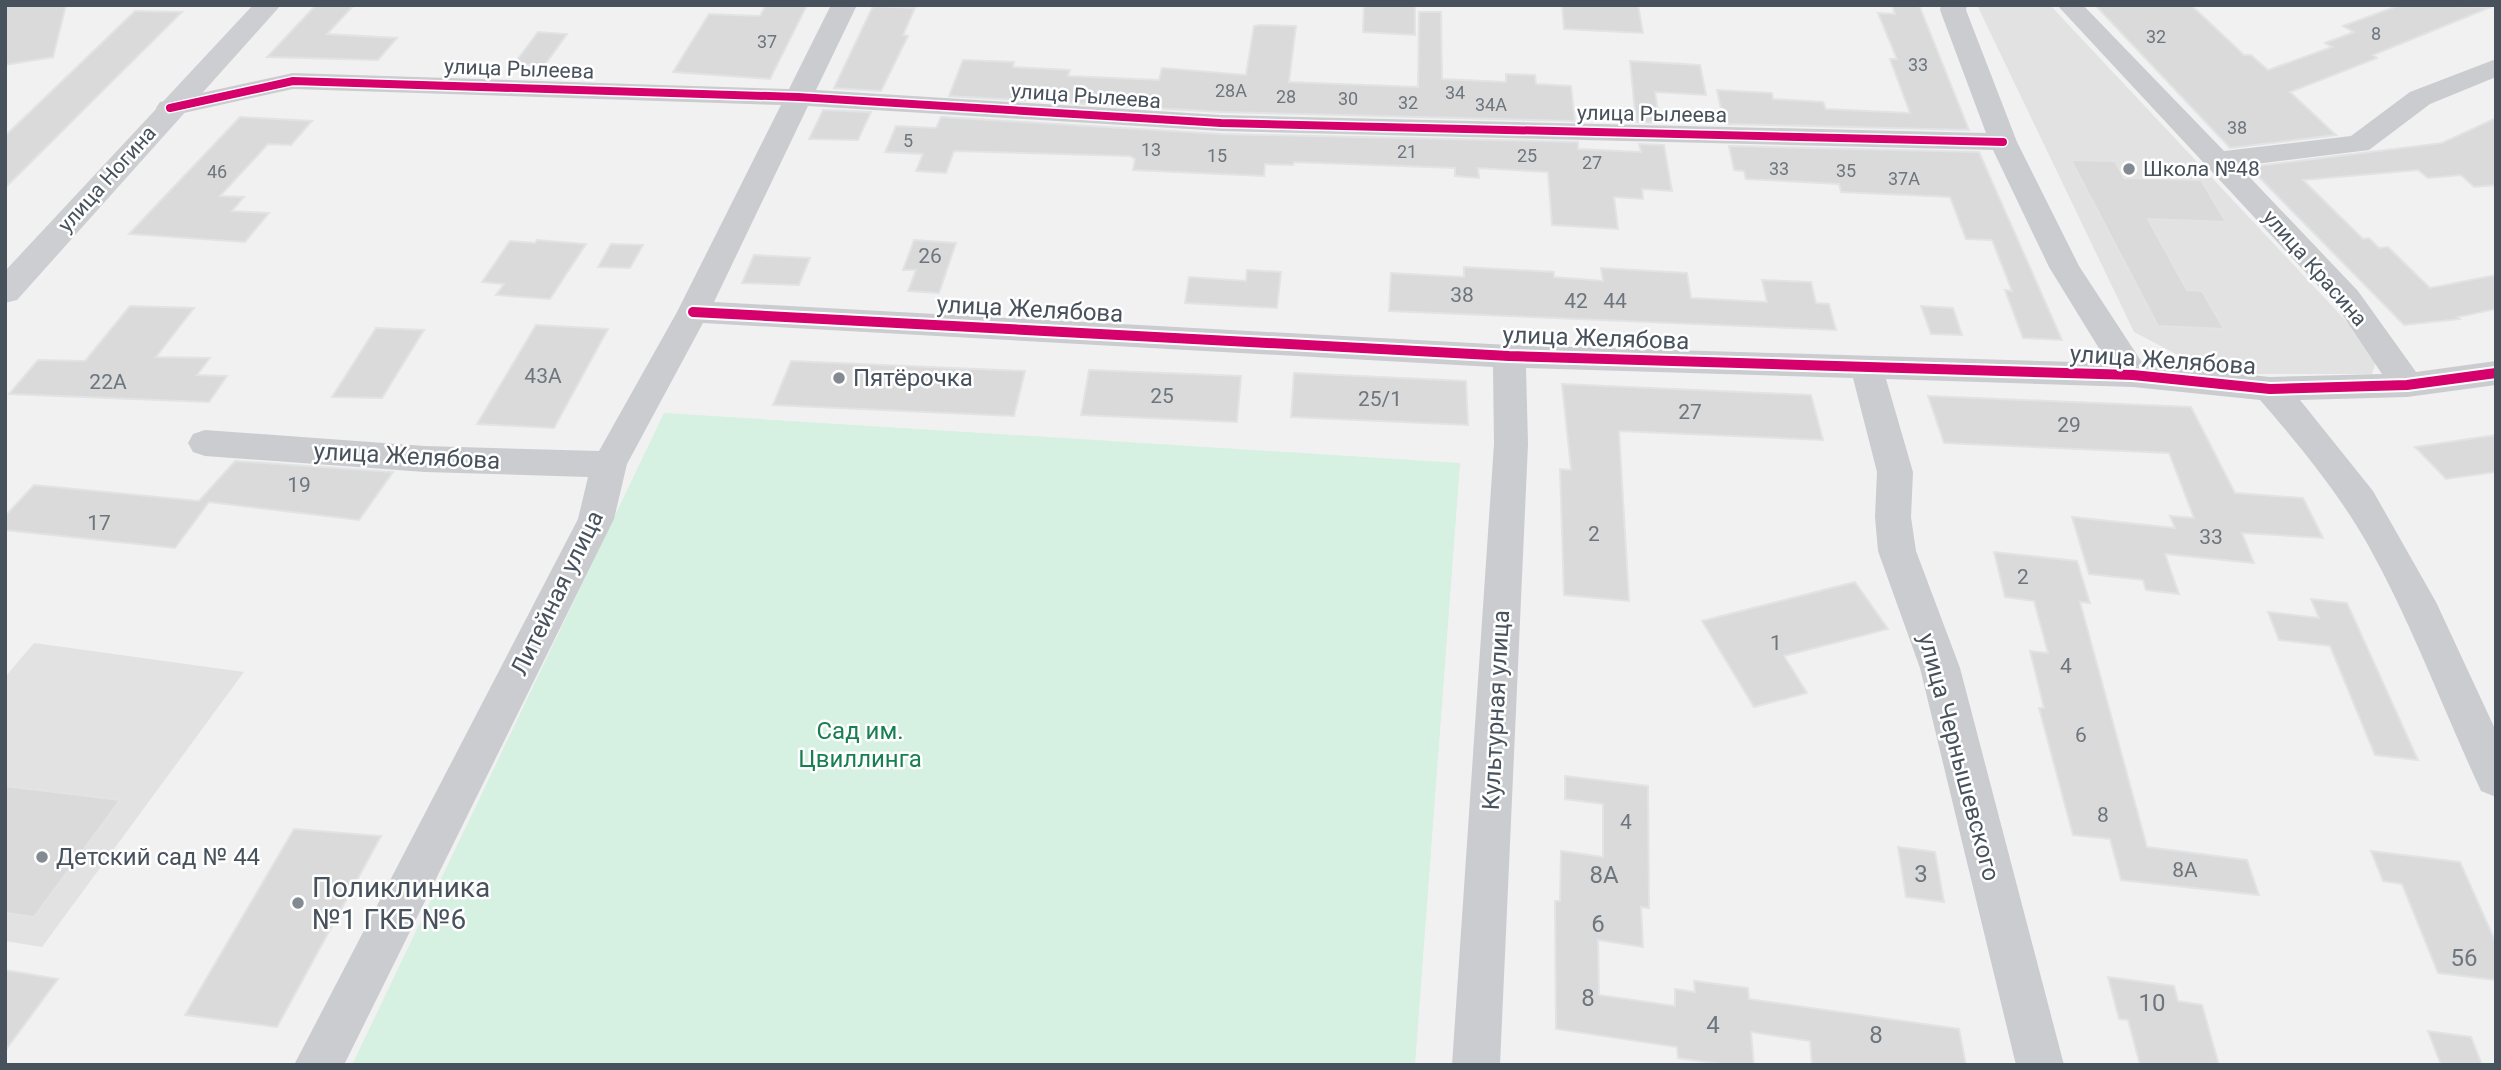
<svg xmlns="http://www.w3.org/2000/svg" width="2501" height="1070" viewBox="0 0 2501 1070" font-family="Roboto,sans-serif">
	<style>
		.education { fill: #e3e2e3 }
		.green { fill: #d6f0e1 }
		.building { fill: #dadadb; stroke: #e2e3e4; stroke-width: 2 }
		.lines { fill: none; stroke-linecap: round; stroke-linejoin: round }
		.street { fill: #cacccf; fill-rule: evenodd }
		.secondary { fill: #ccced1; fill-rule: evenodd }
		.cycleway-far1-casing { stroke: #fff; stroke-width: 11 }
		.cycleway-casing { stroke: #fff; stroke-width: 14 }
		.cycleway-far1 { stroke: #d6006c; stroke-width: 8 }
		.cycleway { stroke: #d6006c; stroke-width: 10 }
		.poi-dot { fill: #838a91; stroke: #fff; stroke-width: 2.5 }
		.labels { text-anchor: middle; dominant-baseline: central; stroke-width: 5; stroke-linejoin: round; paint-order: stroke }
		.far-number-label { font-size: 18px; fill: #6d757d }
		.far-street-label { font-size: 21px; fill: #48525d; stroke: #fff }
		.far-poi-label { font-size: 21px; fill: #48525d; stroke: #fff; text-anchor: start }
		.number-label { font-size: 21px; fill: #6d757d }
		.street-label { font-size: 24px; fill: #48525d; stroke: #fff }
		.poi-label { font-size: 24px; fill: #48525d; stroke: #fff; text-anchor: start }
		.park-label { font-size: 24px; fill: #187f52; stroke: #fff }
		.near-number-label { font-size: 24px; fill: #6d757d }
		.near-poi-label { font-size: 28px; fill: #48525d; stroke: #fff; text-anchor: start }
	</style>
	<rect width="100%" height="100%" fill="#f1f1f1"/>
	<path class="education" d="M1977 5H2050L2378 355 2372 374H2214L2134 332Z
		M34 643 244 672 42 947 5 941V677Z"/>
	<path class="green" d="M664 413 1460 463 1415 1065H352Z"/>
	<path class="building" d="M5 5H66L53 57 5 65Z
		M316 5H354L327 34 397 38 378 60 267 57Z
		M766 5H807L770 79 673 72 709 14 760 16Z
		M1364 5H1415V35L1363 32Z
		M1562 5H1638L1643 33 1564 29Z
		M1892 5H1919L1969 130 1724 124 1717 90 1772 93 1773 99 1823 102 1826 109 1910 113 1890 59H1897L1878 13 1895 14Z
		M2095 5H2191L2244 55H2251L2268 70 2332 47 2325 43 2354 32 2343 26 2400 5 2491 7 2373 55 2377 58 2290 92 2336 135 2230 148Z
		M873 6 915 8 903 35 908 36 881 91 834 88Z
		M135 11 182 12 5 188V136Z
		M1419 12H1441L1442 79 1506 82V74L1535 75 1536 84 1571 86 1575 121 1221 112 949 96 963 60 1014 62 1013 67 1070 70 1068 76 1159 80 1162 68 1246 75 1254 26 1260 25 1296 26 1289 82 1418 87Z
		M538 32 567 34 544 66 514 64Z
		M1630 61 1700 65 1706 95 1655 92 1660 123 1636 122Z
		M823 110 871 112 858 140 809 139Z
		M240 117 312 121 291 145 268 144 220 196 244 197 232 211 269 213 245 242 129 234Z
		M941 117 1221 134 1578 142V149L1641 152 1639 144 1664 145 1672 191 1642 189 1643 199 1614 197 1618 229 1552 225 1548 172 1478 168 1479 178 1455 176V168L1294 162 1293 165 1265 164 1264 176 1133 170 1135 159 1130 156 954 151 946 173 916 171 923 154 885 152 896 126 936 128Z
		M2496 118V185L2474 187 2461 175 2428 178 2418 170 2303 180 2363 239 2369 238 2379 248 2388 247 2430 288 2496 275V309L2458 317 2460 319 2404 325 2249 167 2442 143Z
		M1729 146 1979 152 2062 340 2023 338 2005 290 2012 291 1992 240 1966 239 1950 197 1841 192 1839 184 1746 179 1744 171 1734 170Z
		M2071 160 2115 161 2124 178 2201 180 2226 222 2148 219 2187 290 2202 291 2224 329 2158 326Z
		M537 240 586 244 550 299 496 295 504 284 482 282 510 241 535 243Z
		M914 240 956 243 939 293 908 291 916 270H903Z
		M611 244 643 245 630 268 598 267Z
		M754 255 810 258 799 285 742 283Z
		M1464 267 1554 272V277L1603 281 1601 268 1687 273 1691 298 1767 302 1762 280 1811 282 1816 303 1829 304 1836 330 1389 311 1391 273 1464 277Z
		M1247 270 1281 272 1277 308 1185 303 1189 277 1246 281Z
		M130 306 194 308 156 357 210 358 197 375 227 376 209 402 9 394 38 360 85 361Z
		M1921 306 1953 308 1962 335 1931 334Z
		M536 325 608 329 554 428 477 424Z
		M376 328 424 330 382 398 332 397Z
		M791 361 1025 371 1014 416 773 405Z
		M1089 370 1241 376 1237 422 1081 415Z
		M1294 373 1466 381 1468 425 1291 417Z
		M1562 384 1811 395 1823 440 1619 431 1629 601 1564 595 1560 469 1571 470Z
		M1928 396 2191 407 2235 493 2303 498 2323 538 2242 533 2254 563 2165 554 2179 594 2146 590 2143 580 2089 574 2072 517 2175 528 2170 516 2194 518 2169 453 1944 443Z
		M2496 435V472L2446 479 2415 447Z
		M235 461 393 472 359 520 209 502 175 548 5 530V516L34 485 199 501Z
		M1994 552 2077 561 2090 603 2080 602 2147 847 2247 860 2259 895 2121 880 2110 839 2073 835 2039 708H2044L2030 651 2048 653 2034 601 2005 597Z
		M1855 582 1888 629 1784 656 1807 693 1754 707 1702 621Z
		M2311 599 2347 603 2418 760 2375 755 2330 646 2279 640 2268 612 2319 618Z
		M1565 776 1648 786 1649 908 1641 907 1643 947 1598 940 1599 995 1675 1006V989L1695 992 1694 981 1748 988 1749 999 1959 1029 1966 1065H1812L1810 1041 1751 1032 1754 1065H1728L1678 1058 1677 1047 1556 1029 1555 901H1560L1561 851 1603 857V804L1565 799Z
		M5 786 120 800 34 917 5 913Z
		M294 829 381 836 277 1027 185 1015Z
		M1898 847 1935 852 1944 902 1906 897Z
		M2371 851 2460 862 2496 943V980L2438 973 2402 884 2383 881Z
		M5 970 58 979 5 1051Z
		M2108 977 2174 986 2178 1001 2202 1005 2219 1065H2140L2128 1020 2119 1019Z
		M2428 1031 2471 1037 2482 1065H2441Z"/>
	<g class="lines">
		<path class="street" d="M831 5H857L816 90 1221 115 1986 133 1940 10 1941 5H1967L1966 10 2017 142 2079 266 2143 364 2270 377 2382 374 2336 305 2057 5H2083L2224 151 2351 136 2410 92 2496 59V77L2430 104 2369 150 2239 166 2358 291 2416 372 2496 361V385L2407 397 2300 400 2373 491 2436 602 2496 731V797L2481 791C2443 709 2412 624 2368 545 2338 492 2300 446 2260 400L2133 387 1886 379 1913 472 1911 517 1916 551 1960 668 2064 1065H2016L1920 668 1878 551 1875 517 1877 472 1853 378 1526 368 1528 444 1500 1065H1452L1494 444 1493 367 703 323 627 464 614 519 344 1065H294L578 519 588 477 425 472 205 456 193 452 188 443 193 434 205 430 425 446 599 451 677 312 781 105 293 89 170 116 160 114 156 108 160 102 293 73 789 89ZM808 106 1221 131 1993 150 2049 267 2108 363 1509 345 714 302Z"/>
		<path class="secondary" d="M253 5H281L17 300 5 303V271Z"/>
		<defs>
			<path id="cycleway-far1" d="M170 108 293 81 798 97 1221 123 2003 142"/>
			<path id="cycleway" d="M693 312 1509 356 2133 375 2270 389 2407 385 2496 373"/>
		</defs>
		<use href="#cycleway-far1" class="cycleway-far1-casing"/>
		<use href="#cycleway" class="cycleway-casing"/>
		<use href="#cycleway-far1" class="cycleway-far1"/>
		<use href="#cycleway" class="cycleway"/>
	</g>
	<g class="poi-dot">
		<circle cx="2129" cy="169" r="7"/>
		<circle cx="839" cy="378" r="7"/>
		<circle cx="42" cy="857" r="7"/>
		<circle cx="298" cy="903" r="7"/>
	</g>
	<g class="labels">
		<g class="far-number-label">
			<text x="2376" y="33">8</text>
			<text x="2156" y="36">32</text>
			<text x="767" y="41">37</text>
			<text x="1918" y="64">33</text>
			<text x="1231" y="90">28А</text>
			<text x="1455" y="92">34</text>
			<text x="1286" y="96">28</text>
			<text x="1348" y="98">30</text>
			<text x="1408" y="102">32</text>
			<text x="1491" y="104">34А</text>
			<text x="2237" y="127">38</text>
			<text x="908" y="140">5</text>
			<text x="1151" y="149">13</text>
			<text x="1407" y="151">21</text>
			<text x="1217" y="155">15</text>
			<text x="1527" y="155">25</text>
			<text x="1592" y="162">27</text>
			<text x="1779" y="168">33</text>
			<text x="1846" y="170">35</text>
			<text x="217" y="171">46</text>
			<text x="1904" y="178">37А</text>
		</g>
		<g class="far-street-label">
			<text transform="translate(519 69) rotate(2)">улица Рылеева</text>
			<text transform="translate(1086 96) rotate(4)">улица Рылеева</text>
			<text transform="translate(1652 114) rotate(1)">улица Рылеева</text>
			<text transform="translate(107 179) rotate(-48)">улица Ногина</text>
			<text transform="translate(2315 268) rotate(49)">улица Красина</text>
		</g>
		<g class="far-poi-label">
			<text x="2143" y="169">Школа №48</text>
		</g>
		<g class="number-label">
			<text x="930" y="256">26</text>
			<text x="1462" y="295">38</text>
			<text x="1576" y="301">42</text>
			<text x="1615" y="301">44</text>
			<text x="543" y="376">43А</text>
			<text x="108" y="382">22А</text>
			<text x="1162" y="396">25</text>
			<text x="1380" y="399">25/1</text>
			<text x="1690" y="412">27</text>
			<text x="2069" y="425">29</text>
			<text x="299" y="485">19</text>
			<text x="99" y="523">17</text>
			<text x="1594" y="534">2</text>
			<text x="2211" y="537">33</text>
			<text x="2023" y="577">2</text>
			<text x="1776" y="643">1</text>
			<text x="2066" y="666">4</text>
			<text x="2081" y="735">6</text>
			<text x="2103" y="815">8</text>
			<text x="1626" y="822">4</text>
			<text x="2185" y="870">8А</text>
		</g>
		<g class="street-label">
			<text transform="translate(1030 309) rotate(3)">улица Желябова</text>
			<text transform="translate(1596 338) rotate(2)">улица Желябова</text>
			<text transform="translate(2163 360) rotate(4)">улица Желябова</text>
			<text transform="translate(407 456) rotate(3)">улица Желябова</text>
			<text transform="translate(557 593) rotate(-64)">Литейная улица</text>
			<text transform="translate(1496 710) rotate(-87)">Культурная улица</text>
			<text transform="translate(1959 757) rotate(75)">улица Чернышевского</text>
		</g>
		<g class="poi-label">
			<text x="853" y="378">Пятёрочка</text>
			<text x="56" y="857">Детский сад № 44</text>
		</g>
		<g class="park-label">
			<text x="860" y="731">Сад им.<tspan x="860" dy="28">Цвиллинга</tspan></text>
		</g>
		<g class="near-number-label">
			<text x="1921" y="874">3</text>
			<text x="1604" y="875">8А</text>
			<text x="1598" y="924">6</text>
			<text x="2464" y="958">56</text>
			<text x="1588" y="998">8</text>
			<text x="2152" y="1003">10</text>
			<text x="1713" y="1025">4</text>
			<text x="1876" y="1035">8</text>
		</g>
		<g class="near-poi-label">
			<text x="312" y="887">Поликлиника<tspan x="312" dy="32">№1 ГКБ №6</tspan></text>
		</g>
	</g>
	<rect width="2501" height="1070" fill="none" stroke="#48525d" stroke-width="14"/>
</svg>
